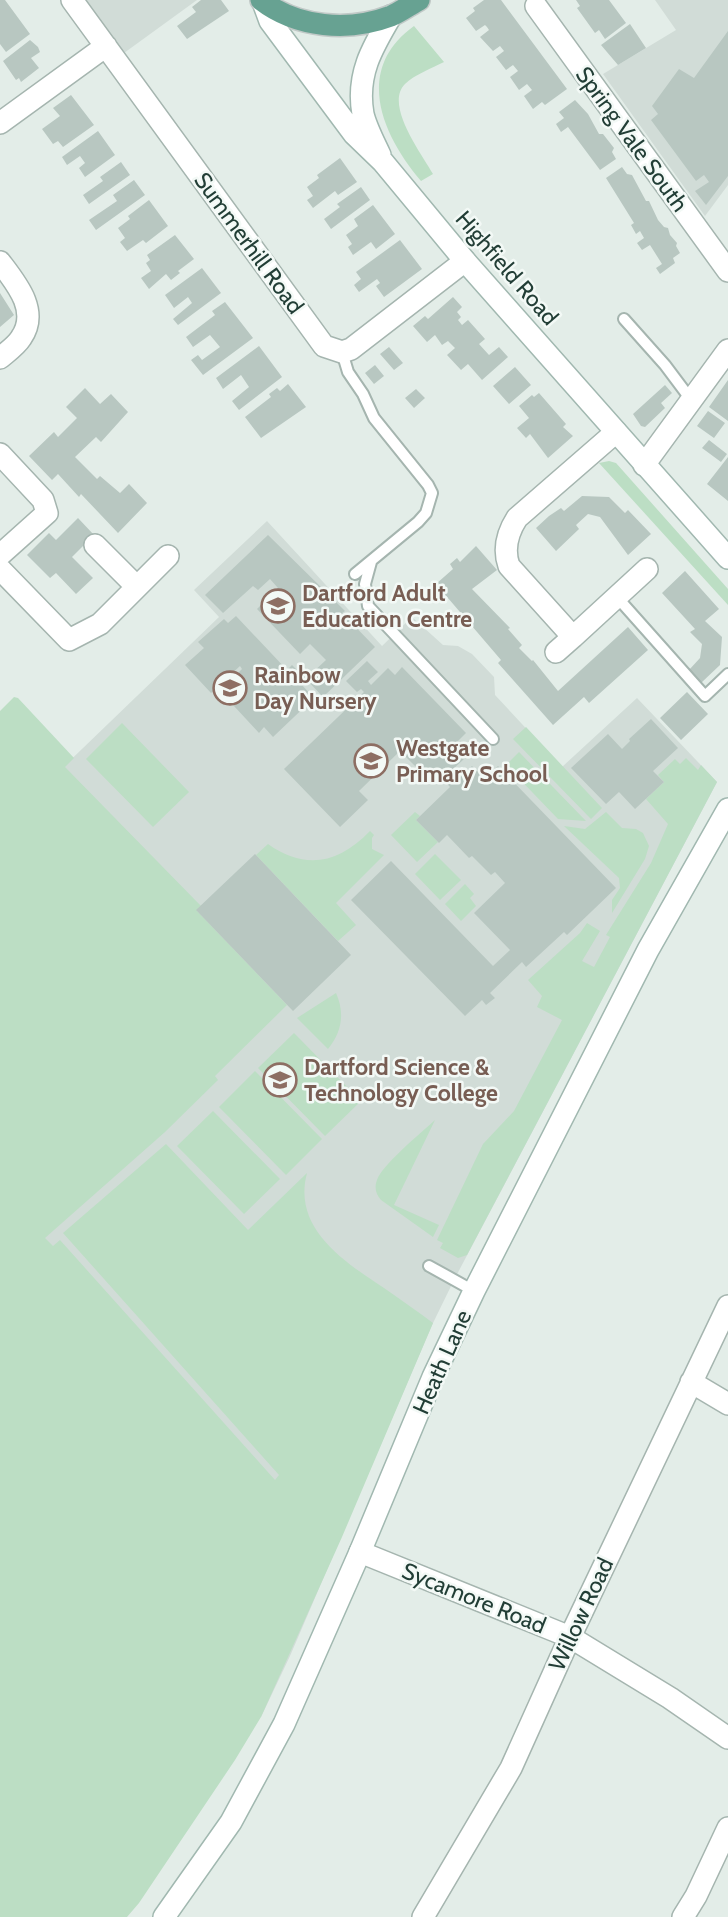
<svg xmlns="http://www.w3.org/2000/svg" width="728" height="1917" viewBox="0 0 728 1917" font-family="Cabin,sans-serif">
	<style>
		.built { fill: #d1dcd7 }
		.green { fill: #bcdec4 }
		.building { fill: #b8c7c1 }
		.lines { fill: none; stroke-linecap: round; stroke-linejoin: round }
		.lane-casing { stroke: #a5b5af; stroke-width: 14 }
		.street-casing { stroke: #a5b5af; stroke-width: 24 }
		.secondary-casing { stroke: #a1b8b0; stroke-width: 24 }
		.primary-casing { stroke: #c1c9c7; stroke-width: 24 }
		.lane { stroke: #fff; stroke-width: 10 }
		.street { stroke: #fff; stroke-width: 21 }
		.secondary { stroke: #fff; stroke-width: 21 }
		.primary { stroke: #67a292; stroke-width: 21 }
		.labels { text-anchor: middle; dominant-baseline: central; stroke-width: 5; stroke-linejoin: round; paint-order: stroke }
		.street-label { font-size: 23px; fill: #223e36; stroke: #f3f9f6 }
		.education-label { font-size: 23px; font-weight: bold; fill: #785e54; stroke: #f3f9f6; text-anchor: start }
	</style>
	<rect width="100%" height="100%" fill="#e3ede8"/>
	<path class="built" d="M84 0H197L124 53Z
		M655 0H728V185L705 216 603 74 676 30Z
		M267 521 382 646 412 617 443 645 458 646 472 654 494 677 495 695 562 767 637 698 717 782 454 1280 433 1323 290 1656 261 1717 0 1499V828L219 617 194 590Z"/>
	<path class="green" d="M414 26 444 62C432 68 414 75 405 84 384 105 422 154 433 174L421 181C381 134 354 69 414 26Z
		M609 461 616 463 728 589V605L599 463Z
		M14 697 18 698 74 758 65 767 201 906 197 911 287 1005 215 1076 218 1080 165 1132 45 1238 53 1246 60 1240 275 1480 279 1475 63 1233 166 1144 248 1230 307 1173C292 1229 345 1262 384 1288 400 1299 417 1311 433 1323L342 1537 261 1717 235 1760 139 1903 127 1917H0V711Z
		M122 723 189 792 153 827 86 759Z
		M526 727 602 808 591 819 513 739Z
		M519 752 586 821 558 819 506 765Z
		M686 758 698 770 701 765 717 782 467 1255 458 1258 440 1248 443 1243 437 1240 483 1144 514 1111 562 1020 537 1007 542 996 528 980 580 933 587 923 600 931 582 961 594 967 610 937 606 935 651 863 668 824 646 799 664 782 658 775 675 759 680 764Z
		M415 812 420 816 416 820 438 842 417 862 391 835Z
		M606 812 622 828 636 829 643 833 649 846 645 859 612 913V900L620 888 619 878 564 826 585 829Z
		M370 831 374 835 372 838V849L384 855 336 903 356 925 338 941 256 855 268 844C306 871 339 863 370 831Z
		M435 854 461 880 440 900 415 874Z
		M465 884 474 894 470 898 476 906 461 921 445 904Z
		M336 993C345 1013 342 1032 328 1049L297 1018Z
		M294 1033 361 1101 325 1136 258 1068Z
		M255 1071 322 1139 286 1175 219 1107Z
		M213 1111 280 1179 244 1214 177 1146Z
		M435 1120 394 1205 439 1225 433 1237 381 1200C376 1194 374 1188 377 1180 381 1166 422 1132 435 1120Z"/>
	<path class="building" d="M0 0H5L30 34 6 52 0 44Z
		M201 0H221L229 11 187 39 177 26 196 12 192 7Z
		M484 0H501L567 89 545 105 542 102 533 109 524 96 532 90 527 84 519 90 510 77 518 71 513 65 506 70 496 57 504 51 500 46 493 51 480 37 489 30 487 27 485 25 476 31 466 18 475 11 473 8Z
		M576 0H609L626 23 605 39 599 30 595 33 577 8 580 6Z
		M630 24 646 48 618 65 601 45Z
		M728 31V176L706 205 695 191 709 182 704 175 696 181 651 120 658 114 652 106 679 69 694 78Z
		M30 40 38 47 40 52 31 58 39 68 21 82 19 78 16 80 3 61Z
		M71 95 94 125 63 147 58 141 53 144 42 129 60 116 53 108Z
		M575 100 588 114 599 134H603L614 148 612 152 616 159 600 170 568 127 561 132 556 124 564 118 559 112Z
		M98 131 115 155 85 177 79 168 85 163 80 156 67 165 62 157Z
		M340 158 357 182 338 195 335 191 313 208 307 200 313 196 307 187 319 178 317 175Z
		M121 162 130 175 89 204 83 195 103 181 100 177Z
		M622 167 627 174 632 175 646 201H649L658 220 664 227 668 228 670 235 677 243 676 246 680 253 673 258 675 263 660 274 656 268 662 264 650 245 642 250 637 243 644 238 640 231 636 234 631 225 634 223 606 178Z
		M134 180 145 195 96 230 89 220 117 201 113 195Z
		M361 187 370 200 331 229 324 219 340 207 337 204Z
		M149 200 168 226 146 243 143 240 127 251 120 242 125 238 118 228 130 219 128 216Z
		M373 205 395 234 376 249 371 242 353 255 348 247 352 244 346 235 358 226 354 219Z
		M175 235 194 259 178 271 180 273 171 280 166 274 149 289 141 278 151 271 146 263 150 260 147 255Z
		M400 240 422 269 384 297 376 286 380 283 377 279 359 292 354 285 361 279 356 272Z
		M202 268 221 293 178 325 173 319 192 303 188 297 174 308 165 295Z
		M0 293 14 315 0 327Z
		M453 297 462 307 457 312 461 317 458 320 462 325 468 320 485 339 479 344 489 355 499 347 508 357 482 380 468 364 461 370 447 355 455 348 448 341 442 345 435 335 427 342 413 326 425 316 428 319Z
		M225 302 253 338 203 375 191 360 198 355 202 360 220 347 210 335 193 347 186 337 215 315 212 311Z
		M259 346 282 377 239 410 232 401 249 387 241 375 223 389 216 378Z
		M389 347 403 363 394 370 380 354Z
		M375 365 384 376 374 384 365 373Z
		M515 367 531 385 509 404 493 386Z
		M728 380V421L709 407Z
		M288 384 306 407 261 438 245 417 271 397 269 394 277 388 280 391Z
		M665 385 672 393 661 403 665 408 645 427 641 426 633 414Z
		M85 388 100 404 111 394 128 412 101 442 96 437 75 457 97 479 100 476 120 493 129 484 147 503 118 533 81 494 79 497 58 474 52 480 29 456 54 432 58 437 77 418 66 407Z
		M416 389 425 398 414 408 405 398Z
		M539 393 566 424 563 427 573 436 548 458 530 434 526 438 517 428 529 418 519 406 532 395 534 397Z
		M708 411 725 423 714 438 697 426Z
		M709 440 727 454 721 462 702 448Z
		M728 457V501L707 484Z
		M582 496 609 497 625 513 628 510 651 534 628 555 600 517 588 514 576 525 579 529 556 551 536 528 549 516 561 508 564 511Z
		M78 518 94 535 72 557 93 578 76 594 56 573 50 578 27 555 49 533 56 540Z
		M268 535 328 594 345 611 342 613 375 647 323 697 306 679 301 684 314 698 273 737 264 727 259 733 221 692 226 687 225 686 242 669 240 666 211 693 185 665 204 648 198 642 224 619 228 623 236 616 287 670 292 665 300 673 306 668 311 674 326 660 310 644 300 654 257 609 278 588 270 579 258 590 253 586 223 613 205 595Z
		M476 546 497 570 472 589 510 628 508 629 522 645 519 648 532 661 533 660 558 691 628 627 648 650 589 703 584 697 553 725 498 663 501 660 436 584 453 569 450 564 457 558 460 562Z
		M685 571 719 609 705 621 722 637 720 665 701 683 689 670 700 658 702 644 690 632 695 629 662 593Z
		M367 661 378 672 368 681 371 685 388 668 395 675 402 667 466 733 458 741 464 747 458 752 464 759 451 771 458 779 472 766 479 773 484 767 490 773 498 766 616 888 567 935 564 932 526 967 522 962 490 993 495 998 486 1005 482 1000 465 1016 351 900 391 861 493 966 510 950 474 913 505 883 495 872 491 875 472 856 469 858 447 835 439 843 416 820 450 787 436 772 429 780 400 751 359 791 368 800 340 827 284 769 364 692 361 689 357 692 346 681Z
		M687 692 708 714 681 740 660 718Z
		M651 719 678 748 653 771 664 782 635 809 619 792 606 804 571 768 608 734 622 749 630 741 629 739Z
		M255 854 351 955 293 1011 196 910Z"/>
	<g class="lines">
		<defs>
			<path id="lane" d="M624 319 665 365 692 401
				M342 352 348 372 363 394 374 418 428 485 432 493 426 513 418 522 355 574
				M371 562 365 584 368 606 493 739
				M616 596 705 696 728 674
				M429 1266 474 1291"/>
			<path id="street" d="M72 0 324 346 342 352 351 349 465 261
				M536 6 728 271
				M0 123 106 46
				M0 262C16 283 40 311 21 338 16 346 7 352 0 358
				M616 432 517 518C508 532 503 549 509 566L573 637 647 569
				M0 454 43 500 47 513 0 555
				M644 465 728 350
				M95 545 137 587
				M0 569 69 640 100 624 168 556
				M556 652 573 637
				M691 1382 728 1404
				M360 1552 570 1637 670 1698 728 1738
				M423 1917 511 1768 570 1637 728 1306
				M683 1917 696 1896 728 1828"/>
			<path id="secondary" d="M263 2 270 21 354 134 383 162 465 261 728 558
				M380 155C374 142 366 127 363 114 356 75 372 48 391 16
				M164 1917 231 1822 284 1724 360 1552 433 1377 474 1291 648 950 728 809"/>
			<path id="primary" d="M261 0C297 28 349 32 391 16 400 12 410 5 419 0"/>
		</defs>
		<use href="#lane" class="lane-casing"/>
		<use href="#street" class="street-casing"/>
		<use href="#secondary" class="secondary-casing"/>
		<use href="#primary" class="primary-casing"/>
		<use href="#lane" class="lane"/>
		<use href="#street" class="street"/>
		<use href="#secondary" class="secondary"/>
		<use href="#primary" class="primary"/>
	</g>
	<defs>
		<symbol id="university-ring" viewBox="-11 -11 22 22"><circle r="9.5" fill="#f3f9f6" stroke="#8d6e63" stroke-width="1.5"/><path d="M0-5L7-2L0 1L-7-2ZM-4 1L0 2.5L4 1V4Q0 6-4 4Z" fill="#8d6e63"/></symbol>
		<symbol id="school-ring" viewBox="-11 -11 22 22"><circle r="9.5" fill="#f3f9f6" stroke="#8d6e63" stroke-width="1.5"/><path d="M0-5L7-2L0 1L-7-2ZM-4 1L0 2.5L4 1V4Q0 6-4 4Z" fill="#8d6e63"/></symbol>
	</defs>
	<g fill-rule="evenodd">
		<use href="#university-ring" x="259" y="587" width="38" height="38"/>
		<use href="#school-ring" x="211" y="669" width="38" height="38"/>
		<use href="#school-ring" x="352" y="742" width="38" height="38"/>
		<use href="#school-ring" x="261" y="1061" width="38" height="38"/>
	</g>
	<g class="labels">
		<g class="street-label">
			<text transform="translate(632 139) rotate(54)">Spring Vale South</text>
			<text transform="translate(249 243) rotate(54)">Summerhill Road</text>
			<text transform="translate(507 268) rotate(49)">Highfield Road</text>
			<text transform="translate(442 1362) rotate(-66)">Heath Lane</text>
			<text transform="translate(474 1598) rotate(22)">Sycamore Road</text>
			<text transform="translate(581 1614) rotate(-65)">Willow Road</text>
		</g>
		<g class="education-label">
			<text x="302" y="593">Dartford Adult<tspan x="302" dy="26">Education Centre</tspan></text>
			<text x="254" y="675">Rainbow<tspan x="254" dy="26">Day Nursery</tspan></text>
			<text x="396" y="748">Westgate<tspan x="396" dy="26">Primary School</tspan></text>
			<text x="304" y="1067">Dartford Science &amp;<tspan x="304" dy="26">Technology College</tspan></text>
		</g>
	</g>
</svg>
